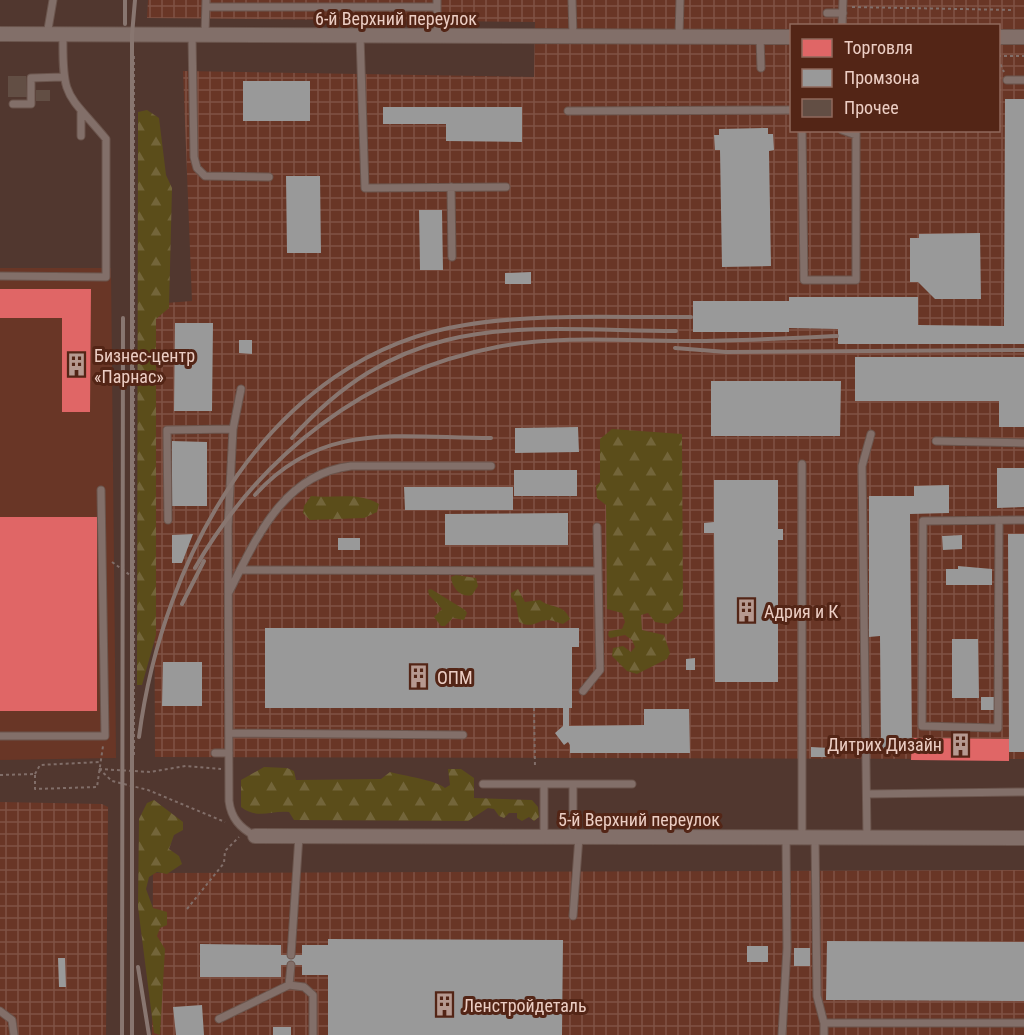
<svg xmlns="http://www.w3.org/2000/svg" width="1024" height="1035" viewBox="0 0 1024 1035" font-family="'Roboto Condensed',sans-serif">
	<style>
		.built { fill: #693626 }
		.industrial { fill: url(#industrial-grid); fill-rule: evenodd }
		.forest { fill: url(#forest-firs) }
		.shops { fill: #e06666 }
		.industry { fill: #999 }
		.building { fill: #624e44 }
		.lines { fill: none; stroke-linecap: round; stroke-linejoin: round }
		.service-casing { stroke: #6b554d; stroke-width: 9 }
		.minor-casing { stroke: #6b554d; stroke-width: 16 }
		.path { stroke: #816e69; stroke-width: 2; stroke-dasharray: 3 3; stroke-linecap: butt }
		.service { stroke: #826f69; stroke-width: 7 }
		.minor { stroke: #826f69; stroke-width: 14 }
		.rail { stroke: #887670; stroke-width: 4 }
		.labels { text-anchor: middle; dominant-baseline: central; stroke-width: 6; stroke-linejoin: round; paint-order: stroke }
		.street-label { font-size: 18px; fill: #eccec4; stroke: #532516 }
		.poi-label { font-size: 18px; fill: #eccec4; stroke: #532516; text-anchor: start }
	</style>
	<defs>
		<pattern id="industrial-grid" width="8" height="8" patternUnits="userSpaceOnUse" patternTransform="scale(1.5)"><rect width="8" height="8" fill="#693626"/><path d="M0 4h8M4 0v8" fill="none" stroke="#7f5244"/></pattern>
		<pattern id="forest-firs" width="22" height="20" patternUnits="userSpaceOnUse" patternTransform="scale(1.5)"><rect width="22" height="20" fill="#5b4d1a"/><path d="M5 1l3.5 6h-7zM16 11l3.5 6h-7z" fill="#73653a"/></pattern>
	</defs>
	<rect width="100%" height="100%" fill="#51372f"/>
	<path class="built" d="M0 268H111L116 758 0 760Z"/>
	<path class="industrial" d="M148 0H1024V759L155 757 153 304 192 301 183 71 534 77 535 22 147 18ZM792 26H998V130H792Z
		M0 802 102 804 108 807 106 1035H0Z
		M1024 870V1035H152L153 873Z"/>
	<path class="forest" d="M147 110 159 118 166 175 172 188 169 308 156 319V635L142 685H137L138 112Z
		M612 429 682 434 683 611 668 624 655 622 648 613 641 615 642 630 664 635 670 653 667 659 637 674 627 671 612 656 613 648 623 646 631 652 635 647 632 640 625 635 610 638 608 635 609 631 622 629 625 622 622 613 607 609 606 505 597 498 596 486 600 482V439Z
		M311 496C335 499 357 491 379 504L377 512 364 518 310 520 303 513 304 506Z
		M456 575 476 578 478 586 472 595C461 598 452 588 451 577Z
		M431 589 465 610 467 613 464 620 453 618 445 626H441L434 617 442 609 429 595 428 590Z
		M518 589 525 602 540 600C551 609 563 603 570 619L563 624C559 623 552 620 548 620 536 621 532 629 519 622L516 603 511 597V593Z
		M264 767 287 768 294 771 296 780 381 779 390 772C404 776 436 780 445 788L450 785 448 769H461L474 778V798L532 800 538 807 539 817 534 821 529 817 522 821 517 818V813H509L504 818 499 816 494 809 488 808 468 821 294 820 289 812C271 810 258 820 241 807V780Z
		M154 800 183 822V830L174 835 169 849 179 856 182 864 167 874 157 872 149 877 146 889 153 908 167 912V925L160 928 157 936 165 949 160 1035 154 1033 138 907 139 819 147 803Z"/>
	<path class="shops" d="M0 289H91L90 412H62V318H0Z
		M0 517H97V711H0Z
		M912 738 1009 739V761L911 760Z"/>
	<path class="industry" d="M243 81H310V121H243Z
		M1005 99H1024V344H838V329L789 328V332H693V301H789V297H918V325L1004 326Z
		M383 107H522V142L446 141V124H383Z
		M768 128V134H773L774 150 769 151 771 266 722 267 720 150H715L714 135H719V129Z
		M286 176H320L321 253H287Z
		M419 210H442L443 270H420Z
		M980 233 981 299H935L918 282H910V238H919V234Z
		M531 272V284H505V273Z
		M175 323H213L212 411H174Z
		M239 340H252V354L239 353Z
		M855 357H1024V427H999V401H855Z
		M711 381H841L840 436H711Z
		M578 427 579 452 515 453V428Z
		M172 441 207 442V506H172Z
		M997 468H1024V507L997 508Z
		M514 470H577V496H514Z
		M714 480H778V529H783V540H778V682H715L714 533H704V523L714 522Z
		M949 485V513L910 514 912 750H881L880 636 869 637V496H914V486Z
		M404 487H513V510H405Z
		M568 513V545H445V514Z
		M193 534 182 563H172V535Z
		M1008 534H1024V752H1009Z
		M962 535V549L943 550 942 536Z
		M338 538H360V550H338Z
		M958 566 992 569V585H946V569H958Z
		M265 628H579V647H572V708H569V726L644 725V709H689L690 753H570V745L568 742 564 745 555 733 563 726V708H265Z
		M952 639H978L979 698H952Z
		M695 658V670H686V659Z
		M163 662H202V706H162Z
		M981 697H994V710H981Z
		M811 747 830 748V757H811Z
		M328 939 563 940 562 1035H328V975H302V965H281V977H200V944L281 945V955H302V945H328Z
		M827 941 1024 942V1001L826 1000Z
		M747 946H768V962H747Z
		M794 948H810V966H794Z
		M58 958H65L66 987H59Z
		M202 1005 204 1035H176L173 1007Z
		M273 1027H291V1035H273Z"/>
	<path class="building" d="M8 76H26L27 97H8Z
		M36 90H50V101H36Z"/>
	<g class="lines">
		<defs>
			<path id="service" d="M437 0V36
				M572 0 573 36
				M206 7H437
				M827 13H843
				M842 26 843 0
				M47 35 53 0
				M192 35 194 157 197 168 205 176 269 177
				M205 35 206 0
				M360 36 365 188 506 187
				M679 36 680 0
				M760 37 761 68
				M1007 80H1024
				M13 104H31V78L63 77
				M568 111 792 110
				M802 130 804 280H856V130
				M842 130 856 135
				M81 136V113
				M451 187 452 257
				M0 276 106 277V139C67 92 62 100 63 35
				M241 389 233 429 228 526 229 801C231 818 240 828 255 836
				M936 441 1024 443
				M802 464V837
				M168 520 167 430 233 429
				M999 520 998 728 922 726 923 521 1024 520
				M240 570 598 571 597 527
				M229 592C256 539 283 474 351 466H491
				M583 691 600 670 598 571
				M229 733 463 735
				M0 736H105L101 490
				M215 753H229
				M483 784H632
				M573 784V837
				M867 794 1024 792
				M544 837V784
				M815 837 817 996 824 1023V1035
				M867 837 862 466 871 434
				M573 916 579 837
				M291 955 299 836
				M291 965 289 985 304 987 313 995V1035
				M0 1011 12 1020 14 1035
				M219 1019 289 985
				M824 1023H1024
				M782 1035 787 948 786 837"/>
			<path id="minor" d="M0 34 792 37
				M998 37H1024
				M255 836 1024 838"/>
		</defs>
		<use href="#service" class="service-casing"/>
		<use href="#minor" class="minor-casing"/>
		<path class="path" d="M852 7 1014 10
			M998 56H1024
			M998 59 1004 72
			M112 562 134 578
			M534 708 535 767
			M134 755V53
			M99 769 112 781 148 790 225 822
			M99 769 150 772 186 766 221 769
			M35 774 40 765 100 762
			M0 775 35 774V789L97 787 103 746
			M187 909 224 863 225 851 239 837"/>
		<use href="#service" class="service"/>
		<use href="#minor" class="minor"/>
		<path class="rail" d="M125 24V0
			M675 348 726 352 1024 350
			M292 438C408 308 520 330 676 331
			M255 495C322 420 400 438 491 438
			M195 568C261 454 366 372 497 347 560 335 627 341 691 341 740 341 788 338 837 336
			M182 604 204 561
			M139 737C162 558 270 355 465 325 538 313 617 318 691 317
			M138 967 149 1035
			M122 1035 123 318
			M132 1035V35L135 0"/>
	</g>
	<defs>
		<symbol id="building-bare" viewBox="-9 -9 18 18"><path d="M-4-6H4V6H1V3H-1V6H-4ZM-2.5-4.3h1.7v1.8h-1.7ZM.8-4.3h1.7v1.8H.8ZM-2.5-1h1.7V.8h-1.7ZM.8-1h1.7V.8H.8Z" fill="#b69990" stroke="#532516" stroke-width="2.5" paint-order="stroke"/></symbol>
	</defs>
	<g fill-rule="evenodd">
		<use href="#building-bare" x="60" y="348" width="33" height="33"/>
		<use href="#building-bare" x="730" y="594" width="33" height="33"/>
		<use href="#building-bare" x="402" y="660" width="33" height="33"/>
		<use href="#building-bare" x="944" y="728" width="33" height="33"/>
		<use href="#building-bare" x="428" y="988" width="33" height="33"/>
	</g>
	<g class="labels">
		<g class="street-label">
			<text x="396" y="18">6-й Верхний переулок</text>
			<text x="639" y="819">5-й Верхний переулок</text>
		</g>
		<g class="poi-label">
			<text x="94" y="355">Бизнес-центр<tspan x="94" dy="21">«Парнас»</tspan></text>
			<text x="764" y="611">Адрия и К</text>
			<text x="437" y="677">ОПМ</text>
			<text x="942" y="744" text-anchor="end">Дитрих Дизайн</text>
			<text x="463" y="1005">Ленстройдеталь</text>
		</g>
	</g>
	<rect x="790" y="24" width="210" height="108" fill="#532516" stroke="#90695c" stroke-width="1.5"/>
	<rect x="802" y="39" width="30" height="18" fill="#e06666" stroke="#90695c" stroke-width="1.5"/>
	<text x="844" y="54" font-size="18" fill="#eccec4">Торговля</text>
	<rect x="802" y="69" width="30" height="18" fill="#999999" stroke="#90695c" stroke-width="1.5"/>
	<text x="844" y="84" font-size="18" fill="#eccec4">Промзона</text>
	<rect x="802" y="99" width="30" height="18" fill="#624e44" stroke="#90695c" stroke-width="1.5"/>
	<text x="844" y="114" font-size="18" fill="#eccec4">Прочее</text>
</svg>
